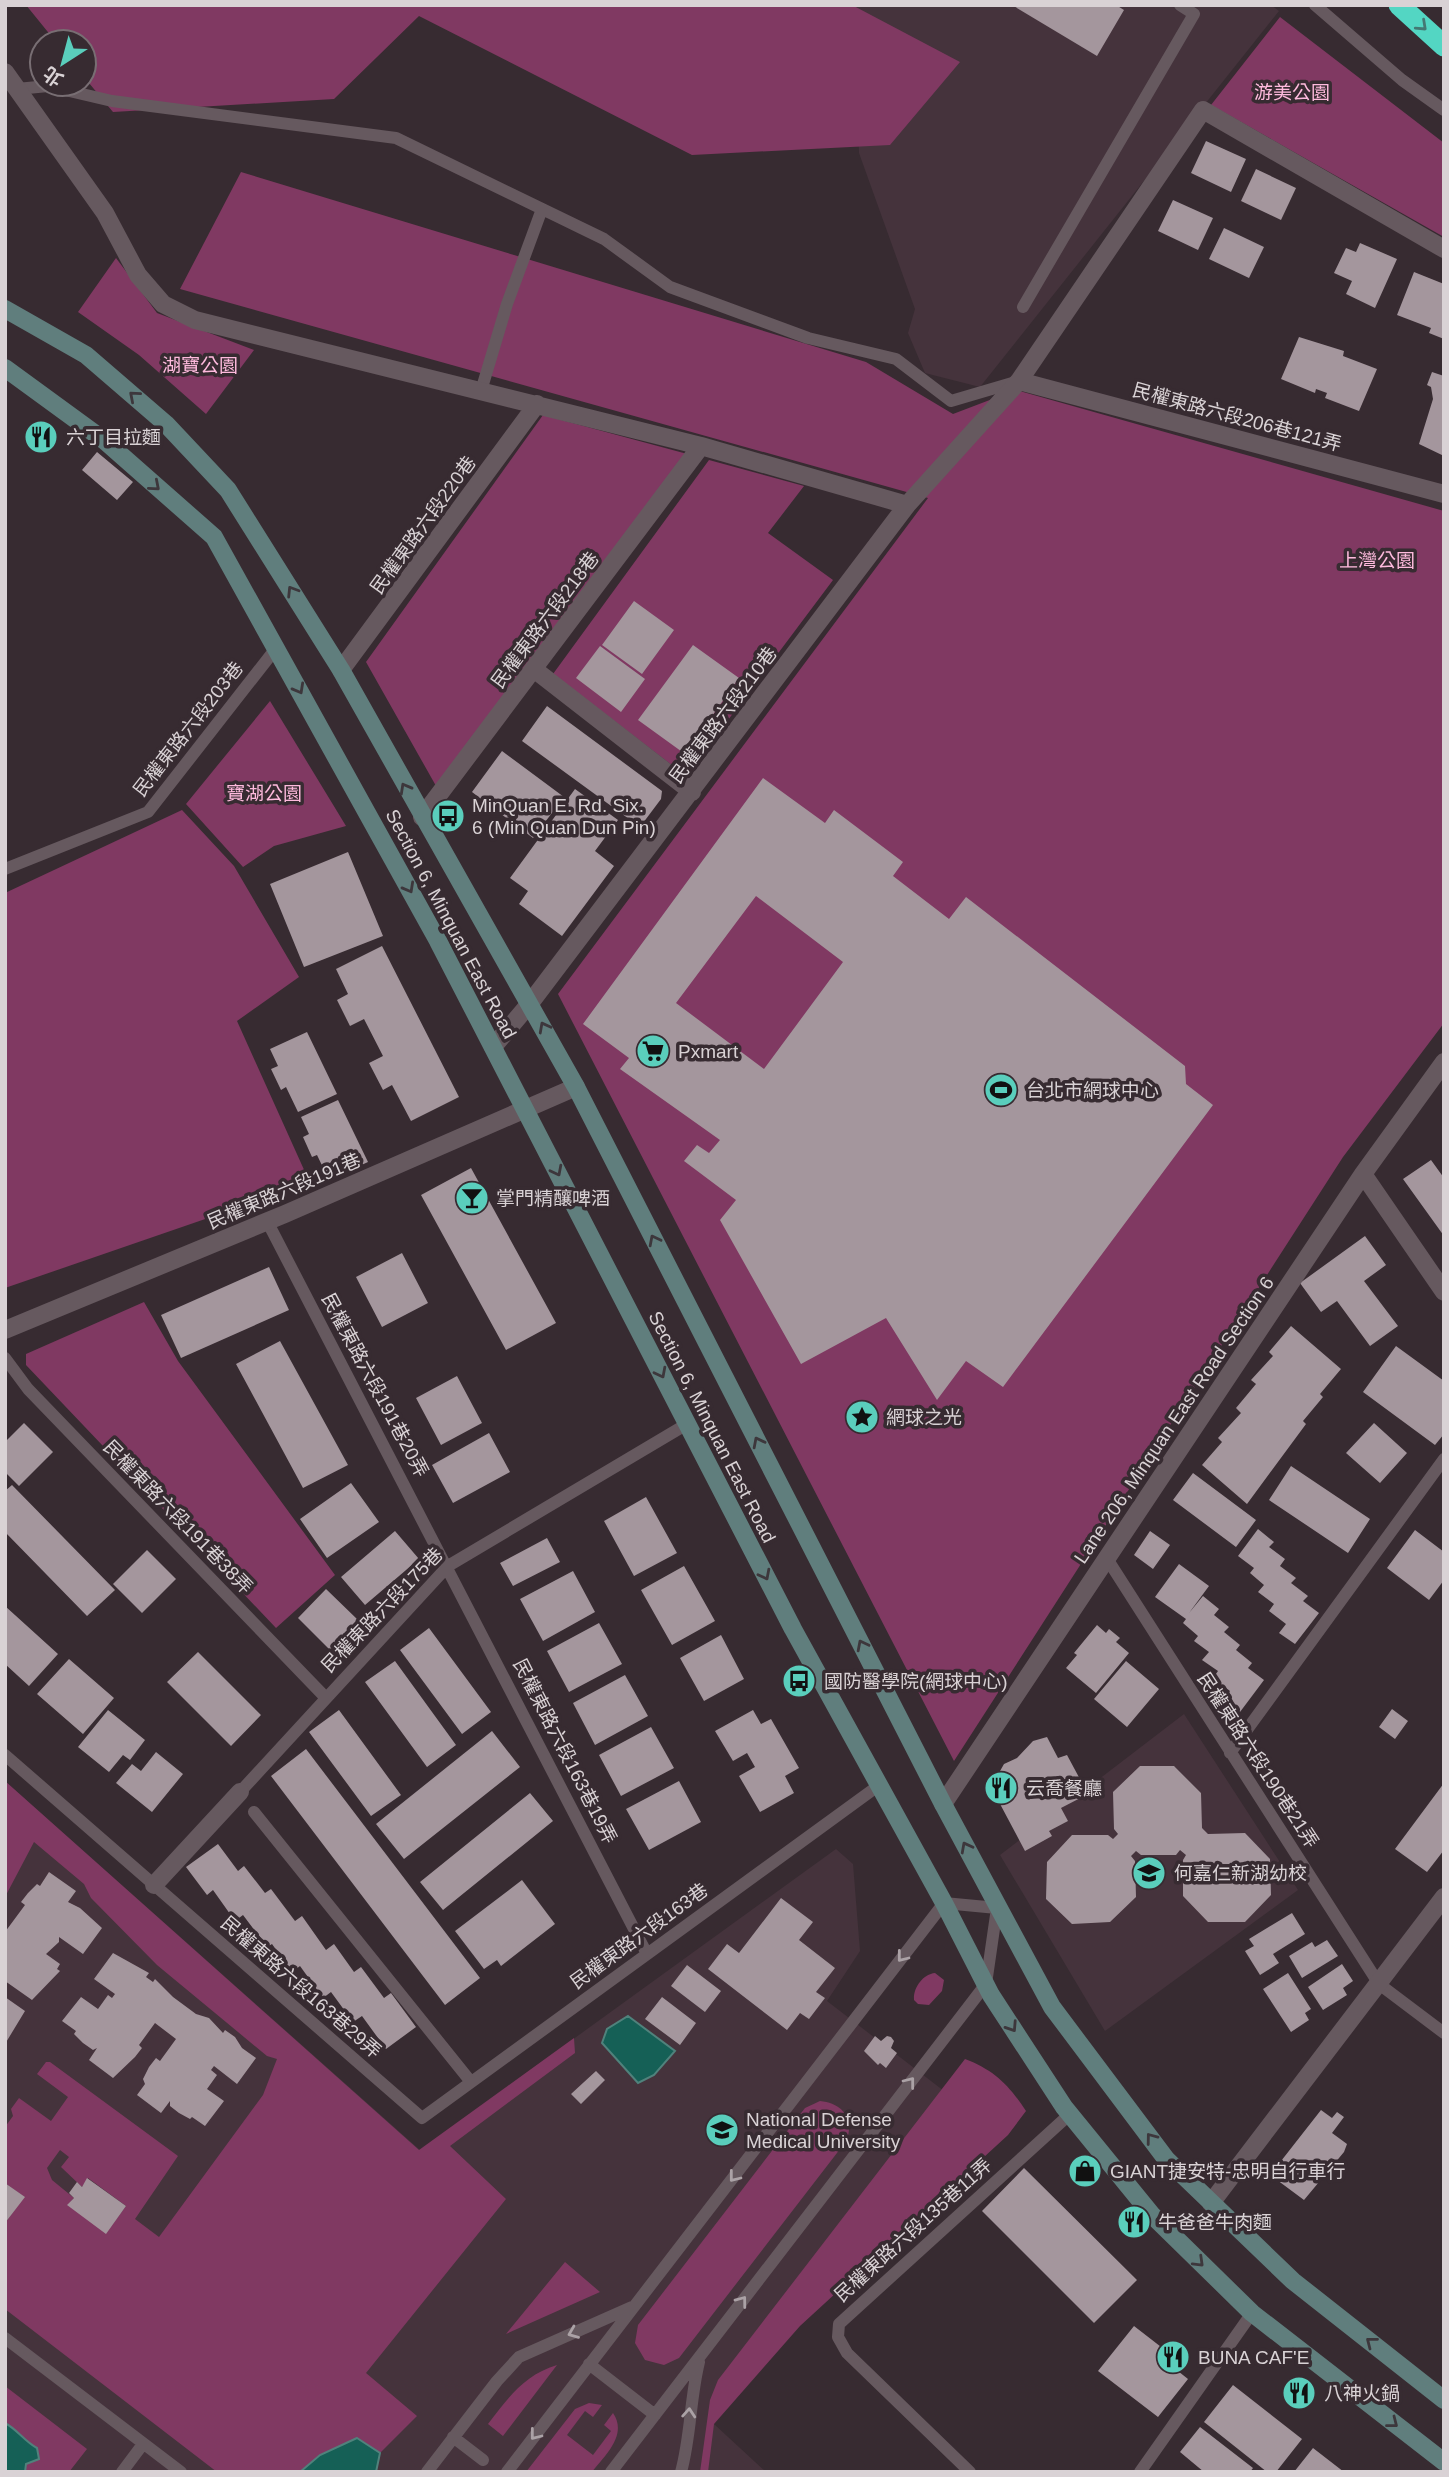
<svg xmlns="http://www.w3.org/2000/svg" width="1449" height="2477" viewBox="0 0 1449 2477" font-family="Helvetica,'Noto Sans TC',sans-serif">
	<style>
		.built { fill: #45333c }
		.green { fill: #803962; fill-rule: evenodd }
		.water { fill: #156056; stroke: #50827c; stroke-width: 2 }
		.building { fill: #a4969d; fill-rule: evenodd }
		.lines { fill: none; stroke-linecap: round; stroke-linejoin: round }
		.service { stroke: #66595f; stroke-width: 12 }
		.minor { stroke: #66595f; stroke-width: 18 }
		.secondary { stroke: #607e7d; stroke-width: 18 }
		.motorway { stroke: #53d6c3; stroke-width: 21 }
		.oneway { stroke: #447873 }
		.oneway2 { stroke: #3d373c }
		.oneway3 { stroke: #aba2a6 }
		.labels { text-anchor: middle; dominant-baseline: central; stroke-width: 7; stroke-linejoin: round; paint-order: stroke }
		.park-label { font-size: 19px; fill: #febadd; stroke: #372b31 }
		.street-label { font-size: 19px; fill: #d9d2d5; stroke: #372b31 }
		.poi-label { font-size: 19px; fill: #d9d2d5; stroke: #372b31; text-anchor: start }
	</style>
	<rect width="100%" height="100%" fill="#372b31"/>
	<path class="built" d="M759 5H1271L1279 11 980 387 925 373 908 333 915 309 859 153 856 63Z
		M1184 1714 1298 1890 1105 2031 1000 1855Z
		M5 1781 420 2150 836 1849 853 1864 860 1951 827 2001 944 2091 803 2316 718 2406 714 2424 766 2472H5Z"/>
	<path class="green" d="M26 5H852L960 62 890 145 692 155 419 16 334 99 113 112 84 77V42H56Z
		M1280 17 1444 143V237L1211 105Z
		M241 172 866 362 953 414 1016 390 1444 511V1023L1343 1157 954 1761 558 994 928 498 180 289Z
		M116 258 157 313 254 350 206 414 139 355 78 312Z
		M543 415 691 455 440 793 366 662Z
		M709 460 804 486 768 533 833 580 686 776 553 674Z
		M270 701 346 826 274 846 243 867 186 804Z
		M182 810 234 866 299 977 237 1021 310 1183 5 1288V893Z
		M144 1302 178 1361 335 1575 276 1628 26 1365V1354Z
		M5 1781 419 2150 574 2038 575 2053 450 2146 506 2199 366 2373 417 2416 380 2453 357 2438 320 2455 300 2472H217L5 2309V2223L24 2197 5 2183V2127L13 2116 11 2109 19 2098 51 2121 68 2097 37 2074 46 2062H50L178 2156 135 2219 159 2237 263 2095 277 2059 267 2056 157 1965 91 1898 84 1884 34 1842 5 1897ZM60 2150 69 2157 61 2167 82 2187 88 2178 126 2206 106 2233 68 2205 74 2198 52 2180 47 2168Z
		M935 1973 944 1980 942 1991 929 2005 918 2004 914 2000C913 1988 923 1974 935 1973Z
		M965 2059C994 2070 1009 2085 1026 2111L1008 2135 800 2326 714 2424 708 2472H700L710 2400 718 2380Z
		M820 2101C842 2103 854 2118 847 2140L679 2358 664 2365 645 2360 635 2343 638 2325 805 2108Z
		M565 2262 600 2292 506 2334Z
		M557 2365 503 2436 488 2424C508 2398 524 2375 557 2365Z
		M5 2386 87 2449 69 2472H5Z
		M589 2403 602 2405 593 2417 585 2411 567 2435 593 2455 611 2431 604 2425 613 2413C628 2435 605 2455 592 2472H526L575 2409Z"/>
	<path class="water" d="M628 2016 675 2051 654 2075 638 2083 602 2043 607 2029Z
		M5 2423C18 2430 24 2441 37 2448L39 2459 26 2464 25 2472H5Z
		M357 2438 380 2453 376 2472H300L320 2455Z"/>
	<path class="building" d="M1012 5H1116L1124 10 1097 56Z
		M1206 141 1246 159 1231 192 1191 173Z
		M1256 169 1296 188 1281 220 1241 201Z
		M1173 200 1213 218 1198 250 1158 231Z
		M1224 228 1264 247 1249 278 1209 259Z
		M1360 243 1397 259 1375 308 1346 294 1352 281 1334 273 1346 248 1356 252Z
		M1414 272 1444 284V339L1429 333 1431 328 1397 315Z
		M1299 337 1344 351 1343 356 1377 369 1359 411 1325 398 1327 393 1316 389 1315 393 1281 379Z
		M1432 372 1444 376V456L1419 444 1433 399 1431 387 1427 385Z
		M97 452 133 482 117 500 82 470Z
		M634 601 674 630 642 674 602 645Z
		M693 645 739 678 685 754 638 720Z
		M600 646 645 679 621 712 576 678Z
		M547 706 662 791 661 799 640 827 522 741Z
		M502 751 564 797 533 838 472 792Z
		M763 778 825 823 834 810 903 862 893 876 949 919 966 897 1185 1066 1186 1084 1213 1105 1003 1387 966 1361 937 1400 886 1318 801 1364 720 1220 736 1200 684 1161 697 1145 709 1153 720 1140 620 1069 629 1058 583 1024ZM756 896 843 962 764 1069 676 1003Z
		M575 789 618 820 595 851 614 866 562 936 519 904 528 891 510 878Z
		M348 852 383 936 304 967 270 884Z
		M382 946 459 1097 411 1121 392 1085 383 1090 369 1063 383 1056 364 1019 350 1026 337 1000 348 994 336 969Z
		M307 1032 337 1094 298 1112 286 1087 281 1090 271 1069 278 1066 270 1049Z
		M338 1100 368 1162 329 1180 317 1155 312 1157 303 1137 309 1134 301 1117Z
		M1431 1160 1444 1178V1236L1403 1179Z
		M471 1168 556 1323 506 1350 421 1195Z
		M1365 1236 1386 1265 1364 1281 1398 1326 1370 1346 1337 1301 1321 1312 1300 1283Z
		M402 1253 428 1303 382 1327 356 1277Z
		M269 1267 289 1310 181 1358 161 1315Z
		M1291 1326 1341 1369 1320 1394 1323 1397 1303 1421 1306 1424 1247 1504 1202 1465 1222 1442 1218 1438 1241 1413 1236 1408 1256 1384 1251 1380 1273 1356 1269 1352Z
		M280 1341 348 1465 303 1488 236 1364Z
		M1396 1346 1444 1381V1434L1435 1445 1363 1392Z
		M457 1376 482 1423 441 1445 416 1398Z
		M24 1423 53 1452 19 1486 5 1472V1442Z
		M1374 1423 1407 1453 1380 1483 1346 1453Z
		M489 1433 510 1472 453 1503 432 1465Z
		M1291 1466 1370 1519 1348 1553 1269 1500Z
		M1193 1473 1256 1520 1236 1547 1173 1500Z
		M351 1483 379 1522 327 1558 300 1519Z
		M12 1485 115 1590 87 1616 5 1532V1491Z
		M646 1497 677 1553 634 1576 604 1521Z
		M1258 1529 1274 1542 1269 1547 1285 1559 1280 1566 1296 1578 1291 1583 1308 1596 1303 1601 1319 1613 1295 1644 1279 1633 1286 1624 1269 1611 1274 1604 1258 1592 1264 1585 1250 1573 1254 1568 1238 1556Z
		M1415 1530 1444 1552V1580L1429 1600 1387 1568Z
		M395 1531 419 1559 365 1605 341 1577Z
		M1150 1531 1170 1545 1153 1569 1134 1555Z
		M547 1538 560 1562 513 1586 500 1563Z
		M147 1550 176 1579 142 1613 113 1584Z
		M1179 1564 1209 1586 1189 1613 1203 1596 1219 1609 1214 1615 1229 1627 1224 1632 1240 1645 1236 1650 1252 1663 1248 1668 1264 1680 1240 1712 1224 1700 1230 1691 1213 1678 1218 1671 1202 1660 1209 1652 1194 1641 1198 1636 1183 1623 1186 1619 1155 1597Z
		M684 1566 715 1621 672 1645 641 1590Z
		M573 1571 595 1612 543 1641 520 1599Z
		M326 1589 358 1620 330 1650 298 1618Z
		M5 1606 58 1654 29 1686 5 1664Z
		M599 1623 622 1664 569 1692 547 1651Z
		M1097 1625 1106 1633 1109 1629 1120 1638 1116 1642 1129 1653 1096 1693 1066 1668 1077 1655 1074 1653Z
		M429 1628 491 1712 462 1734 400 1650Z
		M721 1635 744 1679 704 1701 680 1658Z
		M198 1652 261 1715 231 1746 167 1682Z
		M69 1659 114 1698 83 1734 37 1694Z
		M395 1661 456 1745 427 1767 365 1682Z
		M1126 1661 1159 1689 1127 1727 1094 1699Z
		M625 1675 648 1716 595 1745 573 1703Z
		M1392 1709 1408 1721 1395 1739 1379 1727Z
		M108 1710 145 1740 130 1760 123 1755 109 1772 78 1747Z
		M339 1710 401 1795 371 1816 309 1732Z
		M753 1710 761 1724 771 1719 799 1768 785 1776 794 1793 760 1812 739 1776 755 1767 747 1753 733 1761 715 1731Z
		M651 1727 674 1768 621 1796 599 1755Z
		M492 1731 520 1767 404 1859 376 1824Z
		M1047 1737 1058 1758 1067 1755 1088 1794 1061 1808 1068 1821 1049 1831 1052 1836 1025 1851 991 1787 1004 1764 1017 1758 1033 1741Z
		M306 1749 480 1978 445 2005 271 1776Z
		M156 1752 183 1774 152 1812 116 1783 132 1764 141 1771Z
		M1140 1766H1174L1201 1793 1202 1828 1208 1834 1245 1833 1270 1859 1271 1895 1245 1922H1208L1183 1896V1860L1186 1855 1180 1850 1176 1855H1141L1136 1851 1131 1856 1135 1861 1136 1897 1110 1922 1072 1924 1046 1899 1047 1862 1072 1835H1108L1113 1839 1118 1834 1114 1829 1113 1792Z
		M679 1781 701 1822 649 1850 626 1809Z
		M1444 1783V1850L1427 1872 1395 1849Z
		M530 1793 553 1821 443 1910 420 1882Z
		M218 1844 238 1871 244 1866 265 1893 271 1889 295 1921 302 1916 326 1950 334 1944 354 1972 361 1967 384 1998 391 1993 416 2027 386 2049 362 2016 353 2022 331 1992 323 1998 300 1966 292 1972 272 1944 267 1947 243 1915 235 1921 213 1890 207 1895 186 1867Z
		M49 1872 76 1891 68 1902 80 1908 102 1928 83 1954 59 1937V1942L46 1954 60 1964 57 1969 60 1971 32 2000 5 1981V1932L25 1905 21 1902 28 1893 37 1884 40 1886Z
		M522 1880 555 1924 501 1966 497 1960 484 1969 455 1931Z
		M781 1898 813 1922 799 1940 835 1968 816 1992 825 1998 809 2019 800 2013 787 2030 708 1969 727 1944 739 1953Z
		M1292 1913 1305 1934 1273 1954 1279 1963 1260 1975 1245 1951 1254 1946 1249 1939Z
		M1327 1940 1338 1956 1302 1978 1289 1956 1312 1942 1315 1947Z
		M113 1953 149 1973 146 1977 153 1982 155 1979 173 1997 196 2014 209 2018 223 2033 225 2030 235 2037 242 2048 256 2058 237 2084 214 2066 211 2070 217 2075 207 2089 224 2101 205 2126 192 2117 190 2119 179 2113 170 2106V2101L161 2113 137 2095 145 2084 143 2079 149 2067 156 2058 160 2061 176 2039 155 2023 139 2045 142 2048 135 2057 113 2078 89 2060 97 2048 93 2050 83 2043 74 2034 76 2031 62 2021 81 1997 98 2009 108 1995 112 1998 115 1994 94 1979Z
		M1342 1964 1353 1981 1343 1988 1347 1995 1323 2010 1308 1987Z
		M687 1965 721 1991 705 2012 671 1986Z
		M1288 1973 1311 2009 1305 2013 1309 2020 1291 2032 1263 1989Z
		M5 1997 25 2011 5 2044Z
		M662 1997 696 2023 680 2045 645 2019Z
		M875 2036 881 2041 887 2036 891 2037 894 2041 891 2048 897 2053 886 2068 880 2063 878 2065 864 2051Z
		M596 2071 605 2080 581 2104 571 2094Z
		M1321 2110 1332 2118 1337 2112 1344 2117 1332 2133 1347 2144 1344 2152 1304 2200 1273 2177 1276 2172 1274 2170Z
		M1024 2168 1137 2280 1094 2323 982 2211Z
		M87 2178 126 2206 106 2234 67 2205 74 2198 69 2193 77 2182 82 2187Z
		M5 2183 25 2197 5 2223Z
		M1134 2326 1165 2350 1159 2356 1188 2379 1158 2417 1098 2371Z
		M1233 2385 1302 2439 1276 2472H1267L1204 2422Z
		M1200 2427 1253 2468 1250 2472H1204L1180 2452Z
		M1313 2448 1344 2472H1294Z"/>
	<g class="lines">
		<path class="service" d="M1315 5 1402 80 1444 110
			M17 89 48 86 112 101 396 138 604 239 670 287 808 338 896 359 951 401 1019 381
			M1023 307 1194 14 1180 5
			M481 391 507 304 542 209
			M5 869 148 812 277 647
			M267 1221 647 1954
			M5 1358 28 1389 326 1698
			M1106 1557 1379 1984 1444 2033
			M1230 1753 1444 1459
			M5 1755 422 2118 878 1786
			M240 1792 448 1566 687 1424
			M254 1812 471 2082
			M5 2338 181 2472
			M589 2364 655 2415
			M453 2437 483 2460
			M122 2472 143 2444
			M427 2472 497 2381 519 2357 632 2307
			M507 2472 944 1903 997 1908 986 1984 611 2472
			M681 2472C691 2436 690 2398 699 2362
			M970 2472 847 2353 838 2337 839 2324 1070 2114
			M1140 2472 1252 2313"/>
		<path class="minor" d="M5 72 105 213 138 275 163 304 195 320 701 446 907 505
			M1019 381 1444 494
			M341 670 537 404
			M535 670 692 792
			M422 817 701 446
			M493 1047 531 1002 907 505 1019 381 1203 110 1444 249
			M1363 1174 1444 1292
			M5 1330 285 1214 576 1087
			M943 1804 1363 1174 1444 1062
			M154 1885 240 1792
			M1211 2203 1444 1897"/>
		<path class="secondary" d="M5 309 86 355 166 424 228 490 341 670 576 1087 943 1804 1052 2007 1166 2159 1293 2281 1444 2400
			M5 368 105 441 214 537 438 941 793 1629 944 1903 991 1995 1064 2107 1152 2215 1252 2313 1444 2462"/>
		<path class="motorway" d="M1399 5 1444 46"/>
	</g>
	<defs><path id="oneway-chevron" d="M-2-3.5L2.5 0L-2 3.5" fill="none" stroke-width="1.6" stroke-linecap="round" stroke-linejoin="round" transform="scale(1.75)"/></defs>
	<use class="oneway" href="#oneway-chevron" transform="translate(1422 26) rotate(43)"/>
	<g class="oneway2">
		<use href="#oneway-chevron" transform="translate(134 396) rotate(-139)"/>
		<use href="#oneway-chevron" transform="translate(155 486) rotate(41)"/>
		<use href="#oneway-chevron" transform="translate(292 591) rotate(-122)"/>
		<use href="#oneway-chevron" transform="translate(299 689) rotate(61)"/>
		<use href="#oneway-chevron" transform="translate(405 788) rotate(-119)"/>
		<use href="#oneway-chevron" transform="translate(409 888) rotate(61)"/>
		<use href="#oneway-chevron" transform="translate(544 1027) rotate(-118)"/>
		<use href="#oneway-chevron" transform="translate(557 1171) rotate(63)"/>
		<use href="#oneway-chevron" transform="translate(654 1240) rotate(-117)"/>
		<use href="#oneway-chevron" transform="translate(661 1373) rotate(63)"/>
		<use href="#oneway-chevron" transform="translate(758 1442) rotate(-117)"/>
		<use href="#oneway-chevron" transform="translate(765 1575) rotate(63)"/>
		<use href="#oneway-chevron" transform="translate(862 1645) rotate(-117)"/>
		<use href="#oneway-chevron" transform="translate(966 1847) rotate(-118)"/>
		<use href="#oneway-chevron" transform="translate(1012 2027) rotate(57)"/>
		<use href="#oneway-chevron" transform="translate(1151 2138) rotate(-127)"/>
		<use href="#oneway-chevron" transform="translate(1199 2262) rotate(44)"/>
		<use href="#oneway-chevron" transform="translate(1371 2342) rotate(-142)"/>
		<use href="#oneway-chevron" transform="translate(1393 2423) rotate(38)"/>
	</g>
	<g class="oneway3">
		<use href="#oneway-chevron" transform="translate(902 1957) rotate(128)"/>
		<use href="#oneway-chevron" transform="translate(910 2082) rotate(-52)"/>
		<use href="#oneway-chevron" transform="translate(734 2177) rotate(128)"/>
		<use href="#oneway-chevron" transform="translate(742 2301) rotate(-53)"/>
		<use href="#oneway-chevron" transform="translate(573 2333) rotate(158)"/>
		<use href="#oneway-chevron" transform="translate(689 2413) rotate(-86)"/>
		<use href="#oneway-chevron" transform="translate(535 2435) rotate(128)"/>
	</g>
	<defs>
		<symbol id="restaurant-disc" viewBox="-11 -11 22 22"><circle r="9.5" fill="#5acebc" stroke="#372b31"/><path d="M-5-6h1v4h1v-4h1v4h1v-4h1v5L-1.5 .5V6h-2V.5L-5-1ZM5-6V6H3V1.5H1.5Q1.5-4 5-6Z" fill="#111"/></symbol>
		<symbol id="bus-disc" viewBox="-11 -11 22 22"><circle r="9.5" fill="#5acebc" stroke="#372b31"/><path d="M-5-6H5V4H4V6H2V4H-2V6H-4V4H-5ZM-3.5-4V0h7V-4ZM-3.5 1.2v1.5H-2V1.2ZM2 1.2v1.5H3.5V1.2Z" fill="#111"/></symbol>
		<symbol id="supermarket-disc" viewBox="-11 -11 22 22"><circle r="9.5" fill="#5acebc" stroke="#372b31"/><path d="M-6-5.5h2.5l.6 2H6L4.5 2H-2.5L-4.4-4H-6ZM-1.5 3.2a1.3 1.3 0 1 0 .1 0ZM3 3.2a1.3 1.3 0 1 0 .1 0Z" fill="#111"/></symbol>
		<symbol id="stadium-disc" viewBox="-11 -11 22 22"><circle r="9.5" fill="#5acebc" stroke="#372b31"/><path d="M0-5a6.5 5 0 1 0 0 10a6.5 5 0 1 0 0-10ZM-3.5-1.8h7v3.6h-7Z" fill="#111"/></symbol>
		<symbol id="bar-disc" viewBox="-11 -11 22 22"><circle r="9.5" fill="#5acebc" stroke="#372b31"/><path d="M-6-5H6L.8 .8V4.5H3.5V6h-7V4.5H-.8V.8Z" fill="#111"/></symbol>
		<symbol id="sight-disc" viewBox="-11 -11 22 22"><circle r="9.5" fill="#5acebc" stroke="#372b31"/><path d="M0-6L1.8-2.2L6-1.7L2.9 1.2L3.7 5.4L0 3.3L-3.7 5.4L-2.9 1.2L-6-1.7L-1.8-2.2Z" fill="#111"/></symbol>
		<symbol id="school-disc" viewBox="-11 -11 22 22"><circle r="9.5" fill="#5acebc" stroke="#372b31"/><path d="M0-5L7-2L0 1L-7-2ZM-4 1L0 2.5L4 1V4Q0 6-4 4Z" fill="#111"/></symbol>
		<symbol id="university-disc" viewBox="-11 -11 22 22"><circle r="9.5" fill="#5acebc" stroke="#372b31"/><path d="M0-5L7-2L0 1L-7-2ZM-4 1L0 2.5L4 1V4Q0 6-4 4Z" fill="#111"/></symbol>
		<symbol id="shop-disc" viewBox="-11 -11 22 22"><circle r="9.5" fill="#5acebc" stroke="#372b31"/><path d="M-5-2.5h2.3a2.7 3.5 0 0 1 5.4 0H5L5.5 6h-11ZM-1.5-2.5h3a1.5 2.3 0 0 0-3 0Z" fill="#111"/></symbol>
	</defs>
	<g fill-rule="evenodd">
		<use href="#restaurant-disc" x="22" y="418" width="38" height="38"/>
		<use href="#bus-disc" x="429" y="797" width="38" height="38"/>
		<use href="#supermarket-disc" x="634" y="1032" width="38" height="38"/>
		<use href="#stadium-disc" x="982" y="1071" width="38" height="38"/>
		<use href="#bar-disc" x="453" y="1179" width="38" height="38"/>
		<use href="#sight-disc" x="843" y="1398" width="38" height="38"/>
		<use href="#bus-disc" x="780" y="1662" width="38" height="38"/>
		<use href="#restaurant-disc" x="982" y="1769" width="38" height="38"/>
		<use href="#school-disc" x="1130" y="1854" width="38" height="38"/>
		<use href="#university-disc" x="703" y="2111" width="38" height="38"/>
		<use href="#shop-disc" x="1066" y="2152" width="38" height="38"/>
		<use href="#restaurant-disc" x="1115" y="2203" width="38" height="38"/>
		<use href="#restaurant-disc" x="1154" y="2338" width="38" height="38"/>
		<use href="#restaurant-disc" x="1280" y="2374" width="38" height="38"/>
	</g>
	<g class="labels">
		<g class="park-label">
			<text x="1292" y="92">游美公園</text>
			<text x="200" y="365">湖寶公園</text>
			<text x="1377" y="560">上灣公園</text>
			<text x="264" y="793">寶湖公園</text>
		</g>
		<g class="street-label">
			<text transform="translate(1237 417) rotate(15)">民權東路六段206巷121弄</text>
			<text transform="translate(423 525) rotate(-54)">民權東路六段220巷</text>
			<text transform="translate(545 620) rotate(-53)">民權東路六段218巷</text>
			<text transform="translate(723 715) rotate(-53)">民權東路六段210巷</text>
			<text transform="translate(188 729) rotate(-52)">民權東路六段203巷</text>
			<text transform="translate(451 924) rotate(62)">Section 6, Minquan East Road</text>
			<text transform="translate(284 1191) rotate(-23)">民權東路六段191巷</text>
			<text transform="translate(375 1385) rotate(62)">民權東路六段191巷20弄</text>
			<text transform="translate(1174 1420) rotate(-56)">Lane 206, Minquan East Road Section 6</text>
			<text transform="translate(712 1427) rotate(63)">Section 6, Minquan East Road</text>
			<text transform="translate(178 1517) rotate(46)">民權東路六段191巷38弄</text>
			<text transform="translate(382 1610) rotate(-46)">民權東路六段175巷</text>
			<text transform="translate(565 1751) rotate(63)">民權東路六段163巷19弄</text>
			<text transform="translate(1258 1760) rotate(57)">民權東路六段190巷21弄</text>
			<text transform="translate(639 1936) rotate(-36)">民權東路六段163巷</text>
			<text transform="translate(301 1987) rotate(41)">民權東路六段163巷29弄</text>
			<text transform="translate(913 2230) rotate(-42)">民權東路六段135巷11弄</text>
		</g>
		<g class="poi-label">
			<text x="66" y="437">六丁目拉麵</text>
			<text x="472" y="805">MinQuan E. Rd. Six.<tspan x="472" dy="22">6 (Min Quan Dun Pin)</tspan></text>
			<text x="678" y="1051">Pxmart</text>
			<text x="1026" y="1090">台北市網球中心</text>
			<text x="496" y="1198">掌門精釀啤酒</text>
			<text x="886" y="1417">網球之光</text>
			<text x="824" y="1681">國防醫學院(網球中心)</text>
			<text x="1026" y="1788">云喬餐廳</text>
			<text x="1174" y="1873">何嘉仁新湖幼校</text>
			<text x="746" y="2119">National Defense<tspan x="746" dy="22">Medical University</tspan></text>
			<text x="1110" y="2171">GIANT捷安特-忠明自行車行</text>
			<text x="1158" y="2222">牛爸爸牛肉麵</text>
			<text x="1198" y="2357">BUNA CAF'E</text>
			<text x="1324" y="2393">八神火鍋</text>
		</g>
	</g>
	<rect width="1449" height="2477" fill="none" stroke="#d9d2d5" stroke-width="14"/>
	<g transform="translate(63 63) rotate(216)"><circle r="33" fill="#372b31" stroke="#786e73" stroke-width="2"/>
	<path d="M0-5L12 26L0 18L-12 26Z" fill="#5acebc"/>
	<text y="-10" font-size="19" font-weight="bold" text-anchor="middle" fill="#d9d2d5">北</text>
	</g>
</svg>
